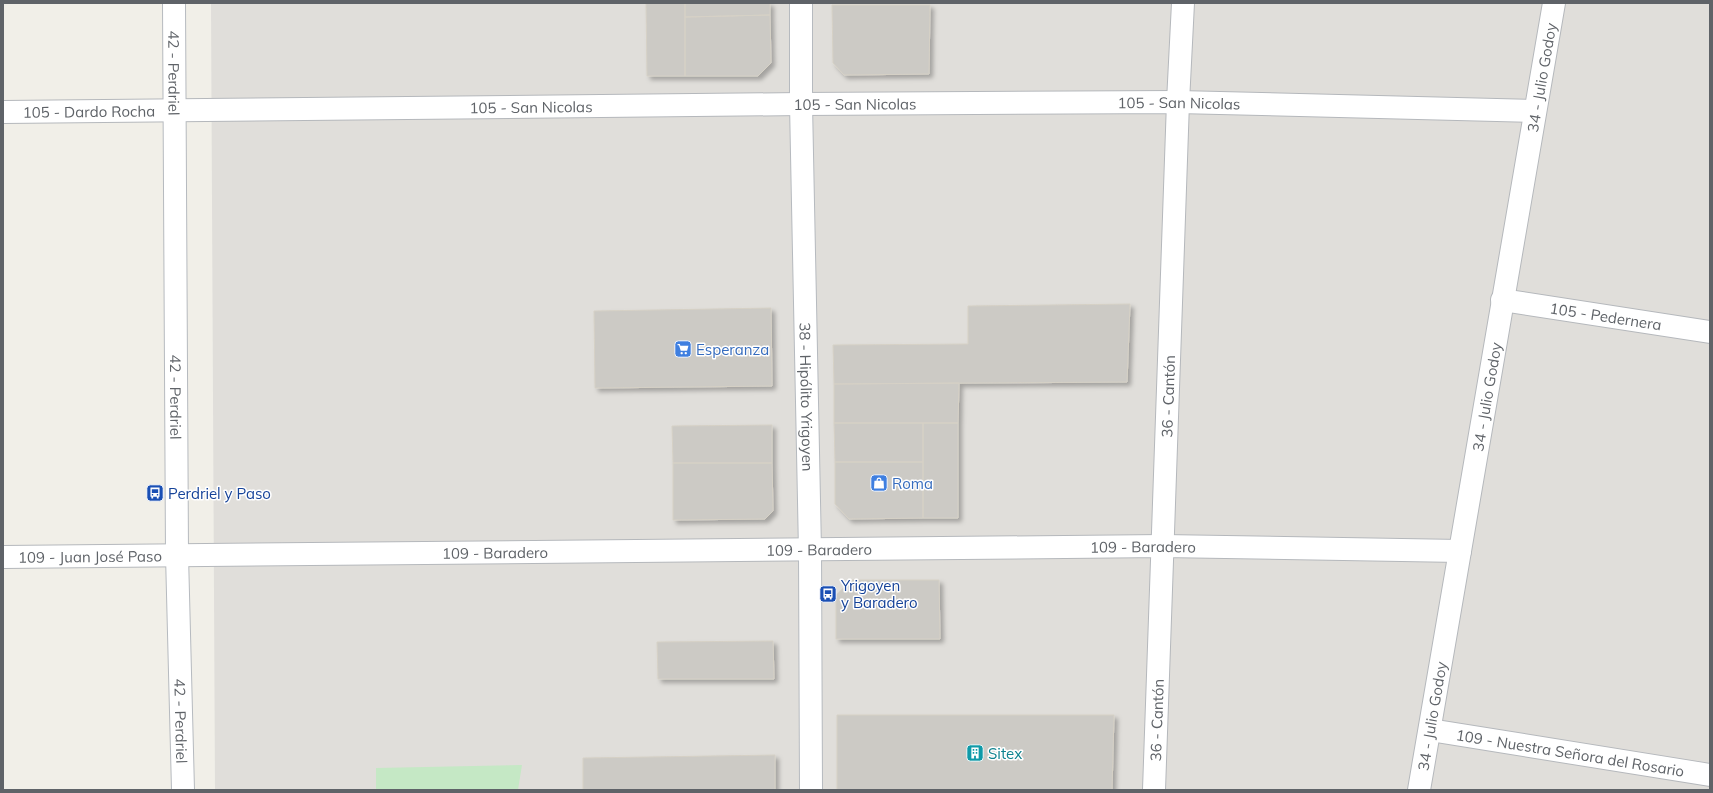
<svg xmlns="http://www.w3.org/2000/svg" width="1713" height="793" viewBox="0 0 1713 793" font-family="Mulish,sans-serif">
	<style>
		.industrial { fill: #e0deda }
		.green { fill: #c5e8c5 }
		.building { fill: #cccac5; stroke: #d6d1c6; filter: url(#shadow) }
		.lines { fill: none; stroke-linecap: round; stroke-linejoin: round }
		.street-casing { stroke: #b5b8bc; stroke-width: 24 }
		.secondary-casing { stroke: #b6babf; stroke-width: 24 }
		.street { stroke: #fff; stroke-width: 22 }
		.secondary { stroke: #fff; stroke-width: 22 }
		.labels { text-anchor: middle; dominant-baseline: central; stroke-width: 3; stroke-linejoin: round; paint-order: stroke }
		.street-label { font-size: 15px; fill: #5f6368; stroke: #fff }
		.shop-label { font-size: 15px; fill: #366cbe; stroke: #fff; text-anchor: start }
		.transit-label { font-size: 15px; fill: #164399; stroke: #fff; text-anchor: start }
		.culture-label { font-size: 15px; fill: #0d838f; stroke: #fff; text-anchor: start }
	</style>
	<defs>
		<filter id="shadow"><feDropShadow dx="3.5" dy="3.5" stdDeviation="2" flood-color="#0004"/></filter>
	</defs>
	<rect width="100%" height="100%" fill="#f1efe8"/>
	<path class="industrial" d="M211 3H1710V790H215Z"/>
	<path class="green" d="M522 765 518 790H376V768Z"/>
	<path class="building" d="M646 3H685V76H647Z
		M685 3H770V15L685 17Z
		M832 5H930L929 74 844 75 833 63Z
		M770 15 771 63 758 76H685V17Z
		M1130 304 1127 382 834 384 833 345 968 344V306Z
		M771 308 772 386 595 388 594 311Z
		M959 383 958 423H834V384Z
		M834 423H923V462H835Z
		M923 423H958V518H923Z
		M772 425V463H673L672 426Z
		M835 462H923V518L849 519 835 504Z
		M673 463H772L773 511 765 519 673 520Z
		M852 580H939L940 639H836V595Z
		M773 641 774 679H658L657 642Z
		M837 715H1114L1112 790H837Z
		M775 755V790H583V758Z"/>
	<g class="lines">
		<defs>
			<g id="street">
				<path id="s1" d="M3 112 801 104 1178 102 1535 111"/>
				<path id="s2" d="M1502 300 1710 332"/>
				<path id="s3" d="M3 557 1163 546 1460 551"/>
				<path id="s4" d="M1430 730 1710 775"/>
				<path id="s5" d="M1154 790 1178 102 1183 3"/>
				<path id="s6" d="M1419 790 1554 3"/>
			</g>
			<g id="secondary">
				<path id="s7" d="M174 3 177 555 183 790"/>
				<path id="s8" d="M801 3V104L810 551 811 790"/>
			</g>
		</defs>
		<use href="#street" class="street-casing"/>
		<use href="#secondary" class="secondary-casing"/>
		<use href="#street" class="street"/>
		<use href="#secondary" class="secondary"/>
	</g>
	<defs>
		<symbol id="supermarket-square" viewBox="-11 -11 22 22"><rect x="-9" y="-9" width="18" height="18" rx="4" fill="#3f7fe0" stroke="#fff"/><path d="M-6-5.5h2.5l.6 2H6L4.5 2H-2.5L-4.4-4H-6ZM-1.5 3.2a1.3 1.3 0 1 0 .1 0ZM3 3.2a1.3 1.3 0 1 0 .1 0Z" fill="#fff"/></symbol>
		<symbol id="shop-square" viewBox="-11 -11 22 22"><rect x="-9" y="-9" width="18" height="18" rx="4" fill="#3f7fe0" stroke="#fff"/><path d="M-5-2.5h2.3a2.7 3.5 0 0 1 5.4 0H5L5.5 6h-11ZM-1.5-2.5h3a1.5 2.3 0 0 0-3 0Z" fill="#fff"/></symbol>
		<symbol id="bus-square" viewBox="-11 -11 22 22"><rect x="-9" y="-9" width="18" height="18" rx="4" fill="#1a4fb4" stroke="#fff"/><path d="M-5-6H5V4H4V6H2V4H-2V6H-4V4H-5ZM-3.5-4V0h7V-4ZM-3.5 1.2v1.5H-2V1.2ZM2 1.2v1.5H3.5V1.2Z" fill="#fff"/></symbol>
		<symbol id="building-square" viewBox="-11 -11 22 22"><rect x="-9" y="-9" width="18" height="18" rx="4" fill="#0f9aa8" stroke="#fff"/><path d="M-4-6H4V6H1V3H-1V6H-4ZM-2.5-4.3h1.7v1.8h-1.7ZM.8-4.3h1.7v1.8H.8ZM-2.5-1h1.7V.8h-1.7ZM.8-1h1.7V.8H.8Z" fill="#fff"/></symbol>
	</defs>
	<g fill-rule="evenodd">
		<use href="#supermarket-square" x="673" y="339" width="20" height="20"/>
		<use href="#shop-square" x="869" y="473" width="20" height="20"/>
		<use href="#bus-square" x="145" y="483" width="20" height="20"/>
		<use href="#bus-square" x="818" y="584" width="20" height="20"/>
		<use href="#building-square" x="965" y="743" width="20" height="20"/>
	</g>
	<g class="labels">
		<g class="street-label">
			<text stroke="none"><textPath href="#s7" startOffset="70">42 - Perdriel</textPath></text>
			<text stroke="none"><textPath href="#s6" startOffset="723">34 - Julio Godoy</textPath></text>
			<text stroke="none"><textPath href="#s1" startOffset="1176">105 - San Nicolas</textPath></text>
			<text stroke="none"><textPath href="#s1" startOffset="852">105 - San Nicolas</textPath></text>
			<text stroke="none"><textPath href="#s1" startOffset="528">105 - San Nicolas</textPath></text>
			<text stroke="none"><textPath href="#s1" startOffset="86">105 - Dardo Rocha</textPath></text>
			<text stroke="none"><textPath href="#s2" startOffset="105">105 - Pedernera</textPath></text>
			<text stroke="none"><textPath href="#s8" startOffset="394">38 - Hipólito Yrigoyen</textPath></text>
			<text stroke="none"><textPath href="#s5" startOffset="394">36 - Cantón</textPath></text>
			<text stroke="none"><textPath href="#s6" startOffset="399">34 - Julio Godoy</textPath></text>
			<text stroke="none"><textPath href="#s7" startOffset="394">42 - Perdriel</textPath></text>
			<text stroke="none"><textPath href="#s3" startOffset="1140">109 - Baradero</textPath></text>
			<text stroke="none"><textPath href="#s3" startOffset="816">109 - Baradero</textPath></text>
			<text stroke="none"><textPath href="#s3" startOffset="492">109 - Baradero</textPath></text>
			<text stroke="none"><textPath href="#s3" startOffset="87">109 - Juan José Paso</textPath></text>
			<text stroke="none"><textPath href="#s6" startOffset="75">34 - Julio Godoy</textPath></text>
			<text stroke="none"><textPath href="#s7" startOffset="718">42 - Perdriel</textPath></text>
			<text stroke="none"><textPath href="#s5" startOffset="70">36 - Cantón</textPath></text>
			<text stroke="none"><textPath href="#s4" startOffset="142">109 - Nuestra Señora del Rosario</textPath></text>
		</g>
		<g class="shop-label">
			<text x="696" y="349">Esperanza</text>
			<text x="892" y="483">Roma</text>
		</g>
		<g class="transit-label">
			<text x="168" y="493">Perdriel y Paso</text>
			<text x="841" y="585">Yrigoyen<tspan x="841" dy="17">y Baradero</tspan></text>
		</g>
		<g class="culture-label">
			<text x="988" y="753">Sitex</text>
		</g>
	</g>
	<rect width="1713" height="793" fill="none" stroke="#5f6368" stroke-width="8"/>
</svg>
